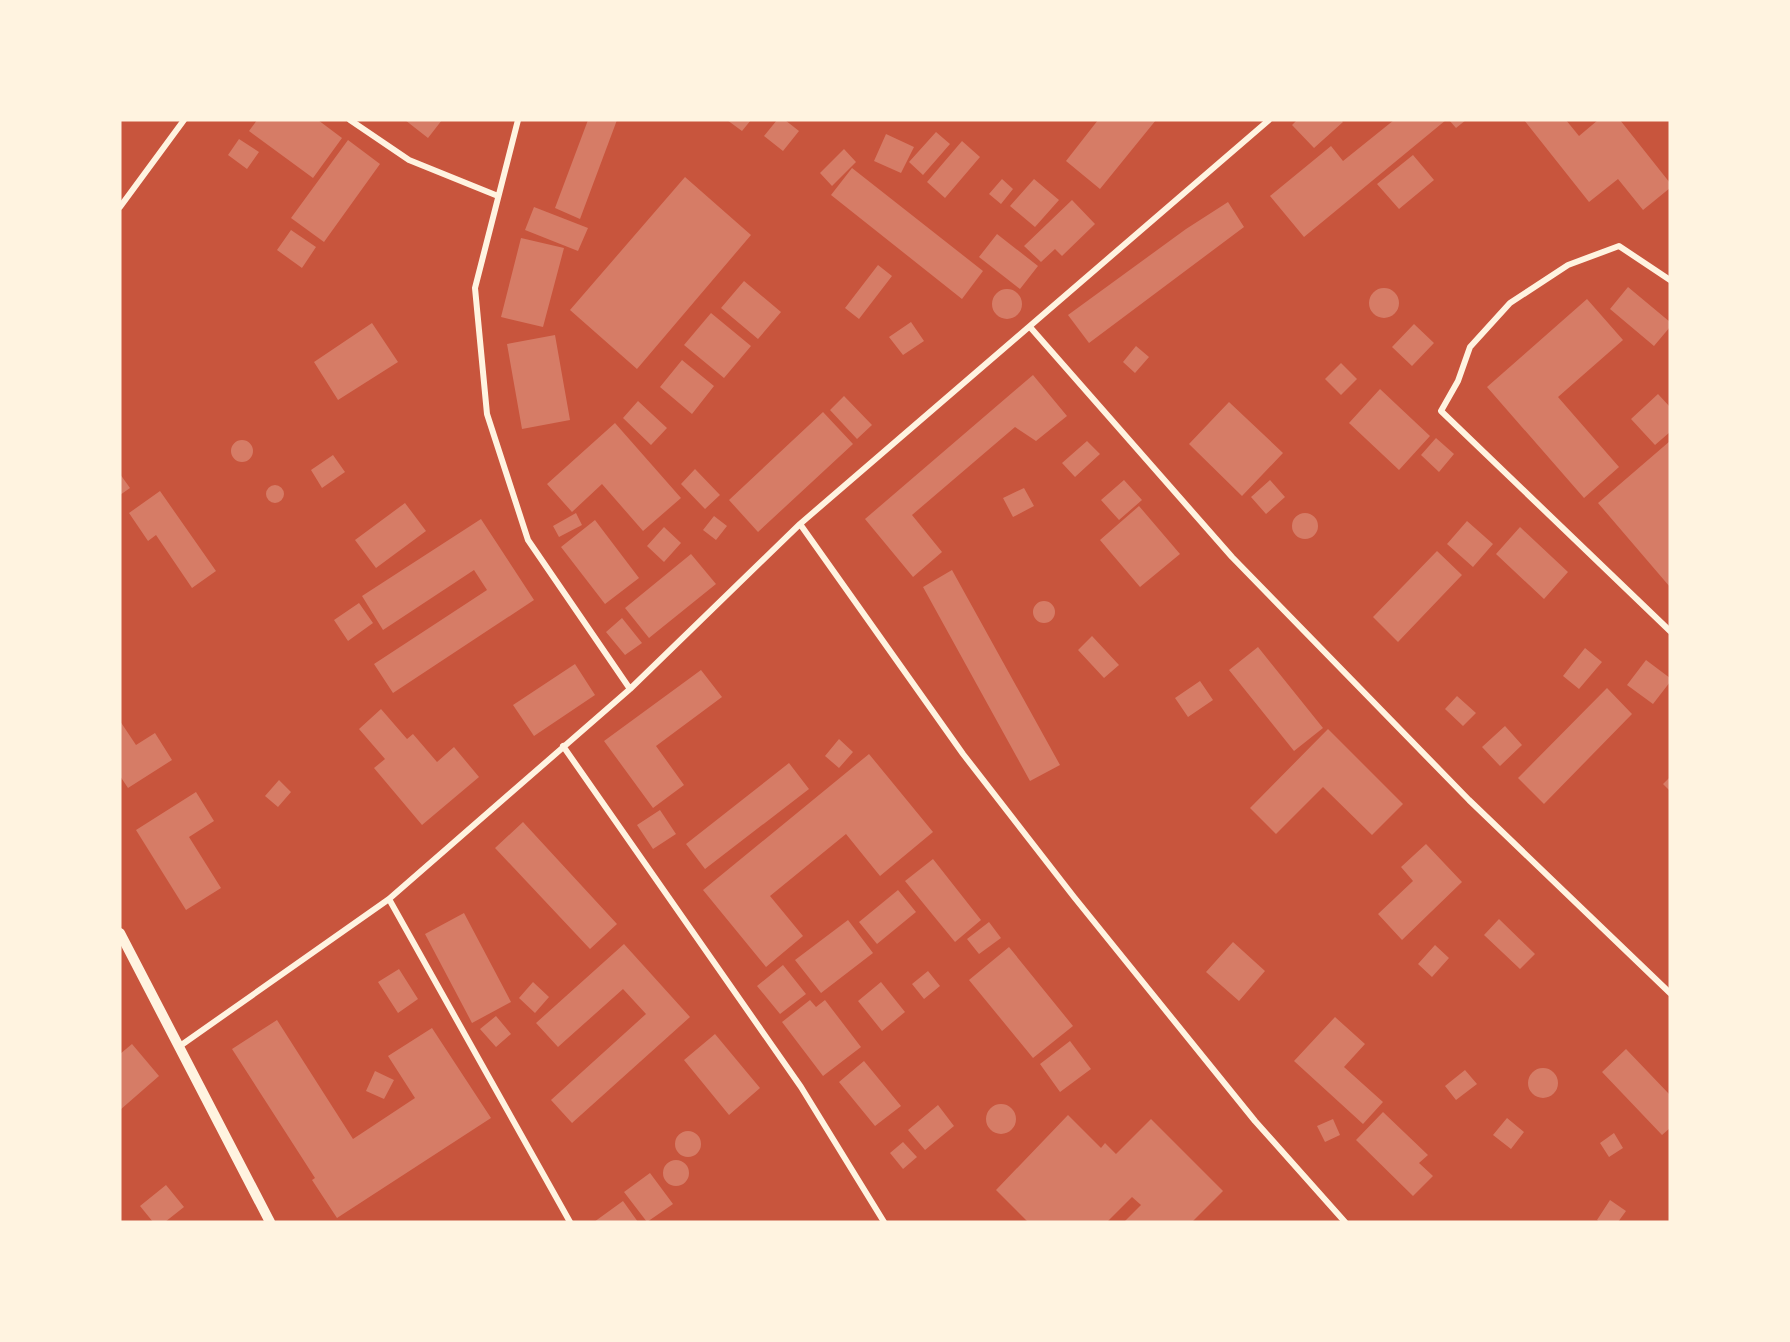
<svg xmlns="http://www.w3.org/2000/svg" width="1790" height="1342" viewBox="0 0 1790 1342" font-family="Arial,sans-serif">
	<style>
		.building { fill: #d67c66 }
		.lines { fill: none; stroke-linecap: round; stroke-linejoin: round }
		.minor { stroke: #fff3e0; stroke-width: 6 }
		.tertiary { stroke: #fff3e0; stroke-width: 10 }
	</style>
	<rect width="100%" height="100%" fill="#c8553d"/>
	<path class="building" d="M257 120H318L342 138 313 178 249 131Z
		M405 120H442L428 138Z
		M588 120H617L580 219 555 208Z
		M727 120H751L742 131Z
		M777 120H785L799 131 783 151 764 136Z
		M1098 120H1156L1100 189 1066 161Z
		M1297 120H1341L1343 122 1314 148 1292 125Z
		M1394 120H1446L1304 237 1270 196 1331 146 1343 161Z
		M1449 120H1466L1456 128Z
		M1524 120H1566L1579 136 1598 120H1620L1670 183V188L1643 210 1618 179 1589 202Z
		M936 132 950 144 923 175 909 162Z
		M886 134 914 147 901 173 874 161Z
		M239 139 259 152 247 169 228 155Z
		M348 140 380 164 324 242 291 218Z
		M962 141 980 157 945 198 927 182Z
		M844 149 856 162 832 186 820 173Z
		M1413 155 1434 180 1399 209 1377 184Z
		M852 168 983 271 962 299 831 195Z
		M685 177 751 235 637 369 570 310Z
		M1002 179 1013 189 1001 204 989 194Z
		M1034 179 1059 200 1035 227 1010 206Z
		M1072 200 1095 224 1062 256 1055 249 1041 262 1024 246Z
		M1228 202 1244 227 1089 343 1068 315 1186 229Z
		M534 207 588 228 578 251 525 230Z
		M291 230 316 247 302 268 277 250Z
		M997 234 1038 266 1020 289 979 257Z
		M521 238 564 248 543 327 501 317Z
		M878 265 892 276 859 319 845 308Z
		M744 281 781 312 758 339 721 308Z
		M1628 287 1670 322V327L1654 346 1610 309Z
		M1369 303a15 15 0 1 1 30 0a15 15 0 1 1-30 0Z
		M992 304a15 15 0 1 1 30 0a15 15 0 1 1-30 0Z
		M1587 299 1623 340 1558 397 1619 467 1584 498 1487 387Z
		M711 313 751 346 724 378 684 345Z
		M911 322 924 341 903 355 889 337Z
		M372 323 398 362 338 400 314 362Z
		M1414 324 1434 343 1412 366 1392 347Z
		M555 335 570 420 522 429 507 344Z
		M1136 346 1149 357 1135 373 1123 362Z
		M682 360 714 386 692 414 660 387Z
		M1341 363 1357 379 1341 395 1325 379Z
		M1033 375 1067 416 1036 441 1015 427 912 515 942 552 913 577 865 519Z
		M1380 389 1430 436 1399 470 1349 423Z
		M1658 394 1670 407V432L1655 445 1631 419Z
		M844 396 872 425 857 439 830 410Z
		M638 401 667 428 651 445 623 418Z
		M1229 402 1283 453 1242 496 1189 444Z
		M823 412 853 444 758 532 729 500Z
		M615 423 681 498 643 531 602 484 572 512 547 484Z
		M1436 438 1454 454 1439 472 1421 455Z
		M231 451a11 11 0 1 1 22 0a11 11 0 1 1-22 0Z
		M1087 441 1100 454 1075 477 1062 463Z
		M1670 441V587L1598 503Z
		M333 455 345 472 322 488 311 470Z
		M695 469 720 495 705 509 681 484Z
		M120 474 130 488 120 495Z
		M1124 480 1142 500 1119 520 1101 500Z
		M1270 480 1285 497 1266 514 1251 497Z
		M266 494a9 9 0 1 1 18 0a9 9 0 1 1-18 0Z
		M1024 488 1034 506 1013 517 1003 498Z
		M160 491 216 571 192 588 156 535 148 541 129 513Z
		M405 503 426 531 376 568 355 540Z
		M1139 506 1180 554 1140 587 1100 540Z
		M1292 526a13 13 0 1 1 26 0a13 13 0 1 1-26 0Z
		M576 513 582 525 559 537 553 526Z
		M714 516 727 526 716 540 703 530Z
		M481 519 534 600 393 693 374 664 487 590 474 570 383 630 362 596Z
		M595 520 639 578 605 604 561 547Z
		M1467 521 1493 544 1473 567 1447 544Z
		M664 527 681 543 664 562 647 546Z
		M1520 527 1568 572 1544 599 1496 554Z
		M1437 551 1462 575 1398 642 1373 617Z
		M691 554 716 584 649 638 625 608Z
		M952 570 1060 765 1030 781 923 587Z
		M1033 612a11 11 0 1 1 22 0a11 11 0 1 1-22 0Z
		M359 603 373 623 348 641 334 620Z
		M622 618 642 643 625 655 606 632Z
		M1092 636 1119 665 1104 678 1078 650Z
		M1258 647 1323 728 1294 751 1229 670Z
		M1585 648 1602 662 1579 689 1563 676Z
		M1646 660 1670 678V682L1653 704 1627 685Z
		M575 664 595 695 534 736 513 705Z
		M701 670 722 697 656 746 684 785 653 808 604 741Z
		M1200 681 1213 700 1188 717 1175 698Z
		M1607 688 1632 714 1544 804 1518 778Z
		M1457 696 1476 713 1463 726 1445 709Z
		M381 709 407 739 413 734 437 762 454 747 479 777 422 825 374 768 385 759 359 729Z
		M120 721 136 745 155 733 172 760 128 788 120 776Z
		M1505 726 1522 745 1500 766 1482 747Z
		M1328 729 1403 804 1372 835 1323 787 1276 834 1250 808Z
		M839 739 853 752 839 768 825 756Z
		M869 754 933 832 880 876 846 834 770 896 803 936 766 967 703 890Z
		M789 763 809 789 705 869 686 844Z
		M1670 777V791L1663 784Z
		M279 780 291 792 278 807 265 796Z
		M196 792 214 821 189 837 221 888 186 910 136 830Z
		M660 810 676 834 653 849 637 825Z
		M523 822 617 924 590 949 495 848Z
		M1426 844 1462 882 1402 940 1378 914 1413 881 1401 867Z
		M933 859 981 920 955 942 905 881Z
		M898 890 916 912 877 944 859 922Z
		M464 913 511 1002 472 1023 425 934Z
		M1499 919 1535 954 1520 969 1484 935Z
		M848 920 873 953 821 993 795 960Z
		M989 922 1001 938 979 954 967 939Z
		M1233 942 1265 971 1239 1001 1206 972Z
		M624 944 690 1017 572 1123 551 1100 646 1014 623 989 558 1047 536 1023Z
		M1435 945 1449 958 1432 977 1418 964Z
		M1009 947 1073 1026 1033 1058 969 980Z
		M783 965 806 994 780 1014 757 986Z
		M399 969 418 999 398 1013 378 982Z
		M928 971 940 986 924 999 912 984Z
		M533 982 549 997 535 1013 519 998Z
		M881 982 905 1012 882 1031 858 1001Z
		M810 1000 816 1007 825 1000 861 1047 823 1076 782 1022Z
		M496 1016 511 1034 496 1047 480 1029Z
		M1335 1017 1365 1044 1344 1067 1383 1102 1363 1124 1294 1061Z
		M277 1020 353 1139 415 1098 388 1056 432 1028 491 1118 337 1218 312 1180 315 1178 232 1049Z
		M715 1034 760 1088 729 1115 684 1060Z
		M1070 1041 1091 1069 1060 1092 1040 1064Z
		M132 1044 159 1076 120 1110V1054Z
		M1626 1049 1670 1095V1128L1662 1135 1602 1072Z
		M864 1061 901 1106 875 1126 839 1082Z
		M1528 1083a15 15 0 1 1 30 0a15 15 0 1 1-30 0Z
		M1465 1070 1477 1084 1456 1100 1445 1086Z
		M375 1071 394 1080 384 1099 366 1091Z
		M986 1119a15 15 0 1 1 30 0a15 15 0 1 1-30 0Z
		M938 1105 954 1126 925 1150 908 1130Z
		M1383 1112 1428 1155 1419 1163 1433 1176 1413 1196 1356 1140Z
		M1068 1115 1101 1148 1105 1143 1116 1154 1151 1119 1223 1191 1192 1222H1124L1141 1205 1132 1197 1107 1222H1028L996 1190Z
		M1507 1118 1524 1132 1511 1149 1493 1135Z
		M1333 1119 1340 1135 1325 1142 1317 1126Z
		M675 1144a13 13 0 1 1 26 0a13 13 0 1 1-26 0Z
		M1614 1133 1623 1148 1609 1157 1600 1143Z
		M903 1142 917 1157 903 1169 890 1153Z
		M663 1173a13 13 0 1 1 26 0a13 13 0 1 1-26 0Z
		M650 1173 673 1204 647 1222 624 1192Z
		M166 1185 184 1207 165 1222H153L140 1206Z
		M1610 1200 1626 1211 1618 1222H1600L1597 1220Z
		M623 1201 638 1222H594Z"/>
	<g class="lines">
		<path class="minor" d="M350 120 409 160 498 196
			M518 120 475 288 487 414 528 540 630 689
			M120 207 184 120
			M1670 280 1619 246 1568 265 1510 303 1470 347 1458 381 1441 411 1670 631
			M1030 327 1232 557 1469 800 1670 993
			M800 524 963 754 1074 897 1255 1121 1345 1222
			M563 746 801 1087 884 1222
			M389 899 570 1222
			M180 1046 389 899 630 689 800 524 1269 120"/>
		<path class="tertiary" d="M120 933 270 1222"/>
	</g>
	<rect width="1790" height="1342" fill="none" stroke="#fff3e0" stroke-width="243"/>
</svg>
